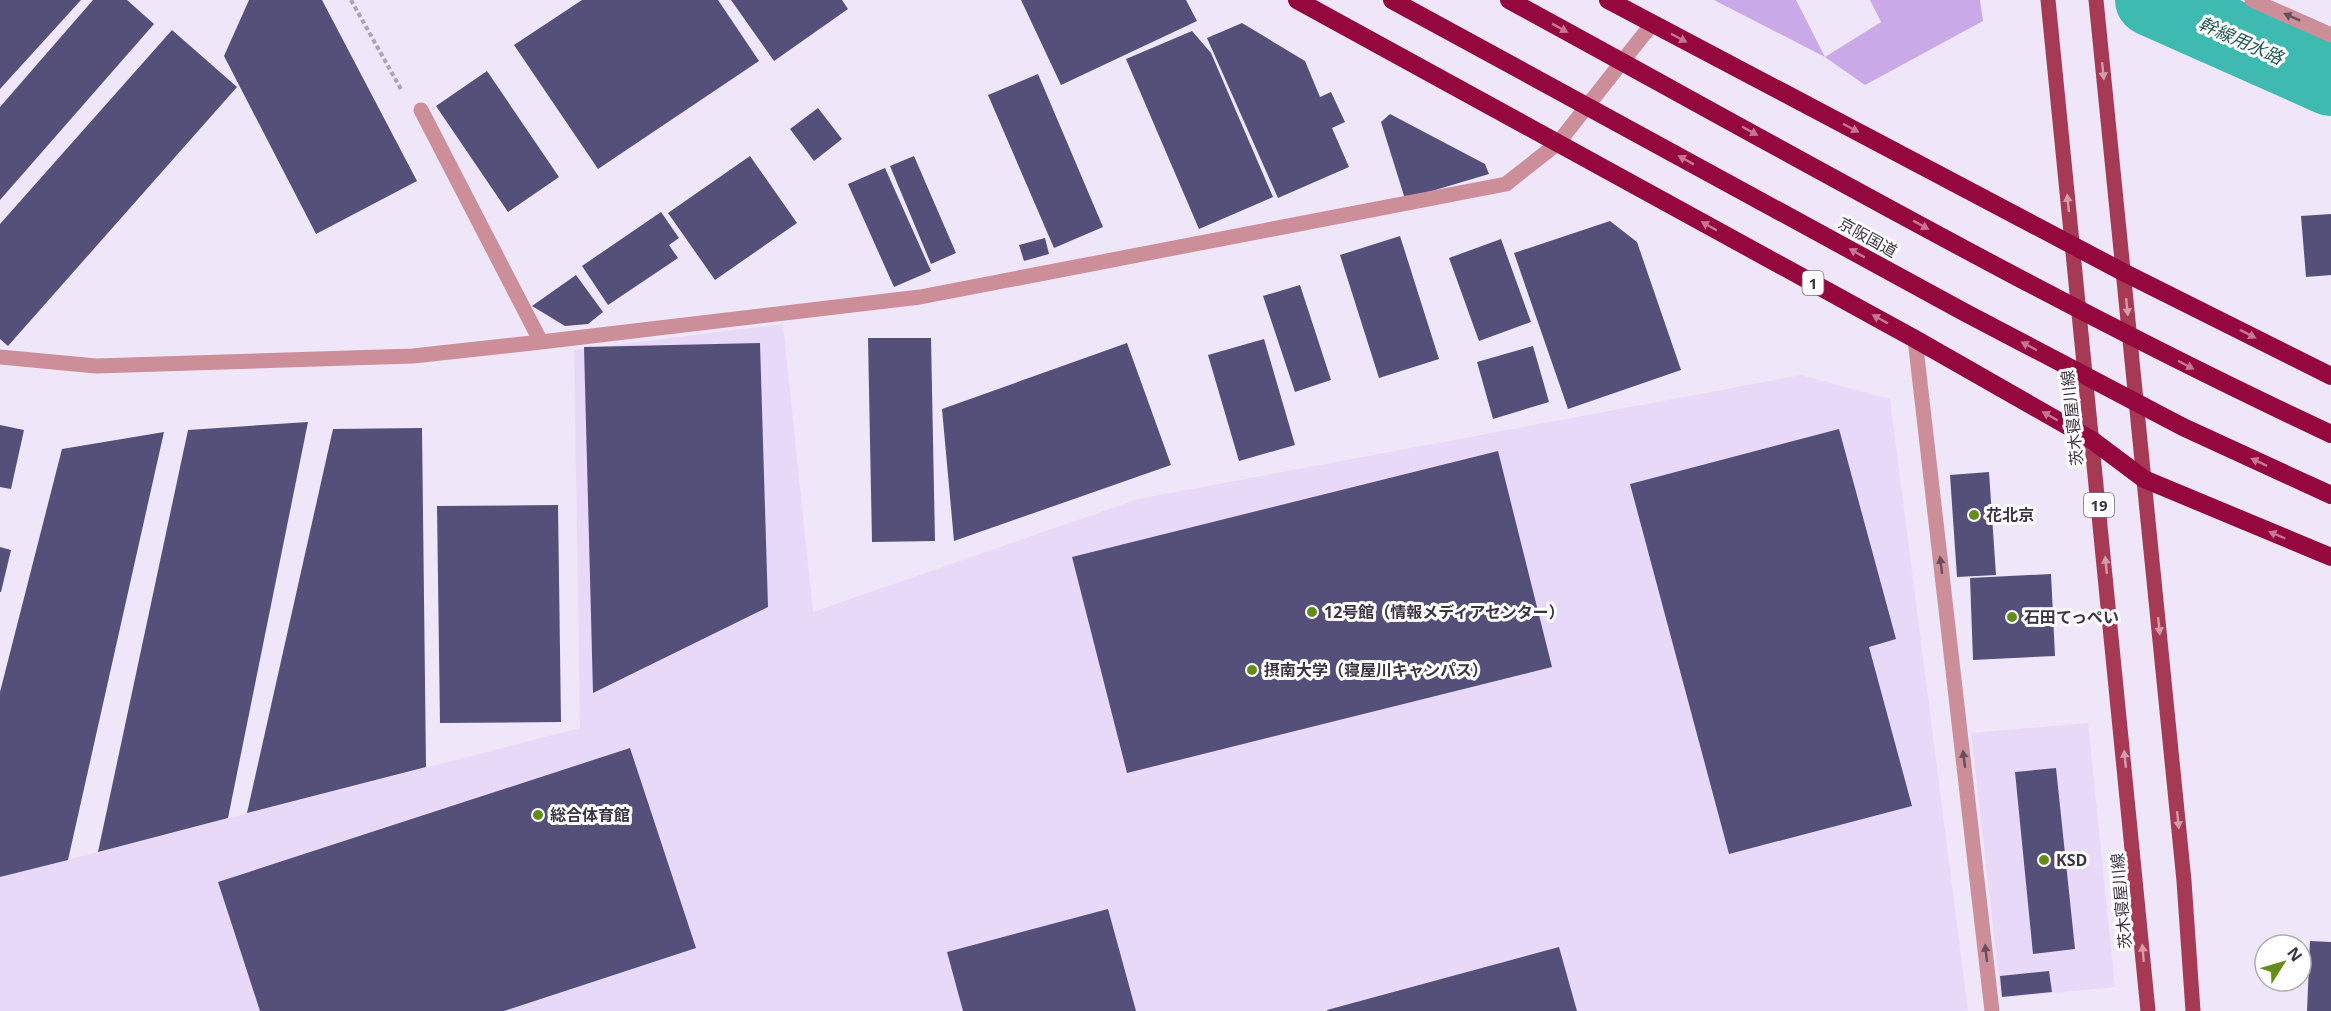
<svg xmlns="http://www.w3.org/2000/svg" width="2331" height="1011" viewBox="0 0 2331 1011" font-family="'Open Sans','Noto Sans JP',sans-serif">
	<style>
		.built { fill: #e9d9f8 }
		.green { fill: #c9a9e7 }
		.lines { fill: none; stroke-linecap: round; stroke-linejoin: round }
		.river { stroke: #3ebab1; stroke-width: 72 }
		.building { fill: #55507a }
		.path { stroke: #ada3b6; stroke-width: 4; stroke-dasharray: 4.5 3; stroke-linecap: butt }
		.minor { stroke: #cc8e98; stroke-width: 15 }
		.major { stroke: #a63a55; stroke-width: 15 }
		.highway { stroke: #95083e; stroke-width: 18 }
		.highway-bridge { stroke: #95083e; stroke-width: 18 }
		.oneway { fill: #674e5e }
		.oneway2 { fill: #c57795 }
		.oneway3 { fill: #d29caa }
		.poi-dot { fill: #638c1a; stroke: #fff; stroke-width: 2 }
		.labels { text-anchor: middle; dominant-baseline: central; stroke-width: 6; stroke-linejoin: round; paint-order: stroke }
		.shield { fill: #fff; stroke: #76707d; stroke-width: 1.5 }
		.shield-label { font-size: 15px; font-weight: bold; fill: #3c3345 }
		.street-label { font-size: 16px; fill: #3c3345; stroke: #fff }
		.poi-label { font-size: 16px; font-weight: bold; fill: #3c3345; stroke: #fff; text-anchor: start }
		.water-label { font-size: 18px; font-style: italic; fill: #285b57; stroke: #fff }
	</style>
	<rect width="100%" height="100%" fill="#f0e6f9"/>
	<path class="built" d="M783 324 813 612 1138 499 1801 375 1890 399 1968 1011H0V877L580 728 574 350Z
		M2088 723 2115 987 2001 998 1971 733Z"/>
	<path class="green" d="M1714 0H1796L1825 57 1881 22 1870 0H1980L1983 21 1865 85 1825 57Z"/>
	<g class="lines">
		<path class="river" d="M2151 0 2331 80"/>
	</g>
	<path class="building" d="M0 0H81L0 89Z
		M93 0H127L154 24 0 200V107Z
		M249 0H322L417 181 316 234 224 56Z
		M582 0H718L759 61 598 169 514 45Z
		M731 0H842L848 9 774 61Z
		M1021 0H1186L1197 21 1061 85Z
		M1242 23 1305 61 1320 97 1331 92 1345 122 1332 128 1349 167 1278 198 1207 38Z
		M172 30 237 87 8 346 0 339V224Z
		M1192 31 1211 53 1273 197 1199 229 1126 59Z
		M487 71 559 177 508 212 436 106Z
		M1038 74 1103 227 1054 248 988 95Z
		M818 108 842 139 814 161 790 129Z
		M1390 114 1485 164 1489 174 1405 199 1381 122Z
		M750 156 797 223 715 280 668 213Z
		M914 156 956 253 931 264 890 166Z
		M885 168 931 271 894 287 848 184Z
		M661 212 679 238 669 245 678 258 608 305 582 266Z
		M2331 214V275L2306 277 2301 216Z
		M1610 221 1637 242 1681 370 1568 409 1514 253Z
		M1400 236 1439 359 1379 378 1340 255Z
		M1045 238 1049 254 1024 261 1019 245Z
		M1501 239 1531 322 1479 341 1449 258Z
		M576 275 603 312 588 324 565 326 532 306Z
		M1300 285 1331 380 1295 392 1263 296Z
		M868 338H931L935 541 872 542Z
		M1264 339 1295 445 1239 461 1208 355Z
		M760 343 768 607 593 693 584 347Z
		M1127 343 1171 465 954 541 942 409Z
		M1533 346 1549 402 1493 419 1477 362Z
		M308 422 228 818 98 852 188 430Z
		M0 425 24 430 11 489 0 487Z
		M422 428 426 767 247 813 333 429Z
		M1839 429 1896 639 1869 647 1912 806 1729 854 1630 484Z
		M164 432 68 860 0 877V692L62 449Z
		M1498 451 1552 667 1127 773 1072 557Z
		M1989 472 1996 575 1957 577 1950 475Z
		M558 505 561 722 440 723 437 506Z
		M0 547 11 550 1 592H0Z
		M2051 574 2055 656 1973 660 1970 578Z
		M630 748 696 948 504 1011H260L218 882Z
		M2056 768 2075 949 2033 954 2015 772Z
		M1108 909 1136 1011H963L947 952Z
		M2310 941 2331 942V1011H2307Z
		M1559 947 1577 1011H1327V1010Z
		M2049 971 2052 992 2002 997 2000 976Z"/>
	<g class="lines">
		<path class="path" d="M351 0 402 91"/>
		<path class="minor" d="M2252 0 2331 35
			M421 110 541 342
			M1915 339 1992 1011
			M0 357 96 366 413 356 541 342 920 297 1506 184 1558 143 1652 24"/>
		<path class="major" d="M2048 0 2148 1011
			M2096 0 2184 881 2193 1011"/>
		<path class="highway" d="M1297 0 1915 339 2092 440 2144 479 2331 557
			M1608 0 2123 272 2331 376"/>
		<path class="highway-bridge" d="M1392 0 1964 312 2183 427 2331 495
			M1509 0C1781 148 2050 303 2331 434"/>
	</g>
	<defs><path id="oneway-solid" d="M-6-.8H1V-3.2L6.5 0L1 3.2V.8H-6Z" transform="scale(1.5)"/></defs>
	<g class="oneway">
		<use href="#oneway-solid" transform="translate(2292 17) rotate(-156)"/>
		<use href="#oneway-solid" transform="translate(1941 565) rotate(-97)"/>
		<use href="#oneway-solid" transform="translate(1964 759) rotate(-97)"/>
		<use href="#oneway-solid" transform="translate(1986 953) rotate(-97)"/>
	</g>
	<g class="oneway2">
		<use href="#oneway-solid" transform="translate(1560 28) rotate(29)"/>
		<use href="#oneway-solid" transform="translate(1679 38) rotate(28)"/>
		<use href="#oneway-solid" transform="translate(1851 128) rotate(28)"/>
		<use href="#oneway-solid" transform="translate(1750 131) rotate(29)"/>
		<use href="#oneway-solid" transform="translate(1686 160) rotate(-151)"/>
		<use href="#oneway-solid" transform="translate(1921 225) rotate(29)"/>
		<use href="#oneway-solid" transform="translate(1709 226) rotate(-151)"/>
		<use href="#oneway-solid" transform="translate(1857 253) rotate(-151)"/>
		<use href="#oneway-solid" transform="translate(1880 319) rotate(-151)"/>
		<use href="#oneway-solid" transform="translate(2248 334) rotate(27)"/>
		<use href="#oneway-solid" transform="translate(2029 346) rotate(-152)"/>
		<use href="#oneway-solid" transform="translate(2186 365) rotate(28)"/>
		<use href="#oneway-solid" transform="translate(2050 416) rotate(-150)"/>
		<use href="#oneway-solid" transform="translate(2259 462) rotate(-155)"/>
		<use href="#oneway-solid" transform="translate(2277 535) rotate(-157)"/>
	</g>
	<g class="oneway3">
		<use href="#oneway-solid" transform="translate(2103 71) rotate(84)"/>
		<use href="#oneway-solid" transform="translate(2068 203) rotate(-96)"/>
		<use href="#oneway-solid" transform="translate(2127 307) rotate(84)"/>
		<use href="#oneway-solid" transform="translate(2106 565) rotate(-96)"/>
		<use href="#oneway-solid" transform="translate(2159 626) rotate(84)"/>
		<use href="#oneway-solid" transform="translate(2125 759) rotate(-96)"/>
		<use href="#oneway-solid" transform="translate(2178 820) rotate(84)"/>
		<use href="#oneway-solid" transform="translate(2143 953) rotate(-95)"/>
	</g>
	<g class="poi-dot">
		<circle cx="1974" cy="515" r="6"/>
		<circle cx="1312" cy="612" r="6"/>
		<circle cx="2012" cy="617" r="6"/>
		<circle cx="1252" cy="670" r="6"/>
		<circle cx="538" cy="815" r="6"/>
		<circle cx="2044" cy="860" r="6"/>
	</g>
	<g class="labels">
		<g class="shield">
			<rect x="1802.5" y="271" width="21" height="24" rx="4.5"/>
			<rect x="2084" y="493" width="30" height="24" rx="4.5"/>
		</g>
		<g class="shield-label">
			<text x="1813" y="283">1</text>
			<text x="2099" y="505">19</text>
		</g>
		<g class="street-label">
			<text transform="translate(1868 237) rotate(29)">京阪国道</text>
			<text transform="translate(2072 418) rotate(-96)">茨木寝屋川線</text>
			<text transform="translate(2121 901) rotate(-95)">茨木寝屋川線</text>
		</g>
		<g class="poi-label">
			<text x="1986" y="515">花北京</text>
			<text x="1324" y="612">12号館（情報メディアセンター）</text>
			<text x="2024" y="617">石田てっぺい</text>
			<text x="1264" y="670">摂南大学（寝屋川キャンパス）</text>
			<text x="550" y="815">総合体育館</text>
			<text x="2056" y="860">KSD</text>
		</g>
		<g class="water-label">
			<text transform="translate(2241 40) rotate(24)">幹線用水路</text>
		</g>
	</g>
	<g transform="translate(2283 963) rotate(53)"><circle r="28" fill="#ffffff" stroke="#b1adb5" stroke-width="1.5"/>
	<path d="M0-4.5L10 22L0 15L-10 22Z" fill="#638c1a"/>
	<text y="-9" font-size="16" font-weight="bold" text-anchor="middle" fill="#3c3345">N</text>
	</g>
</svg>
